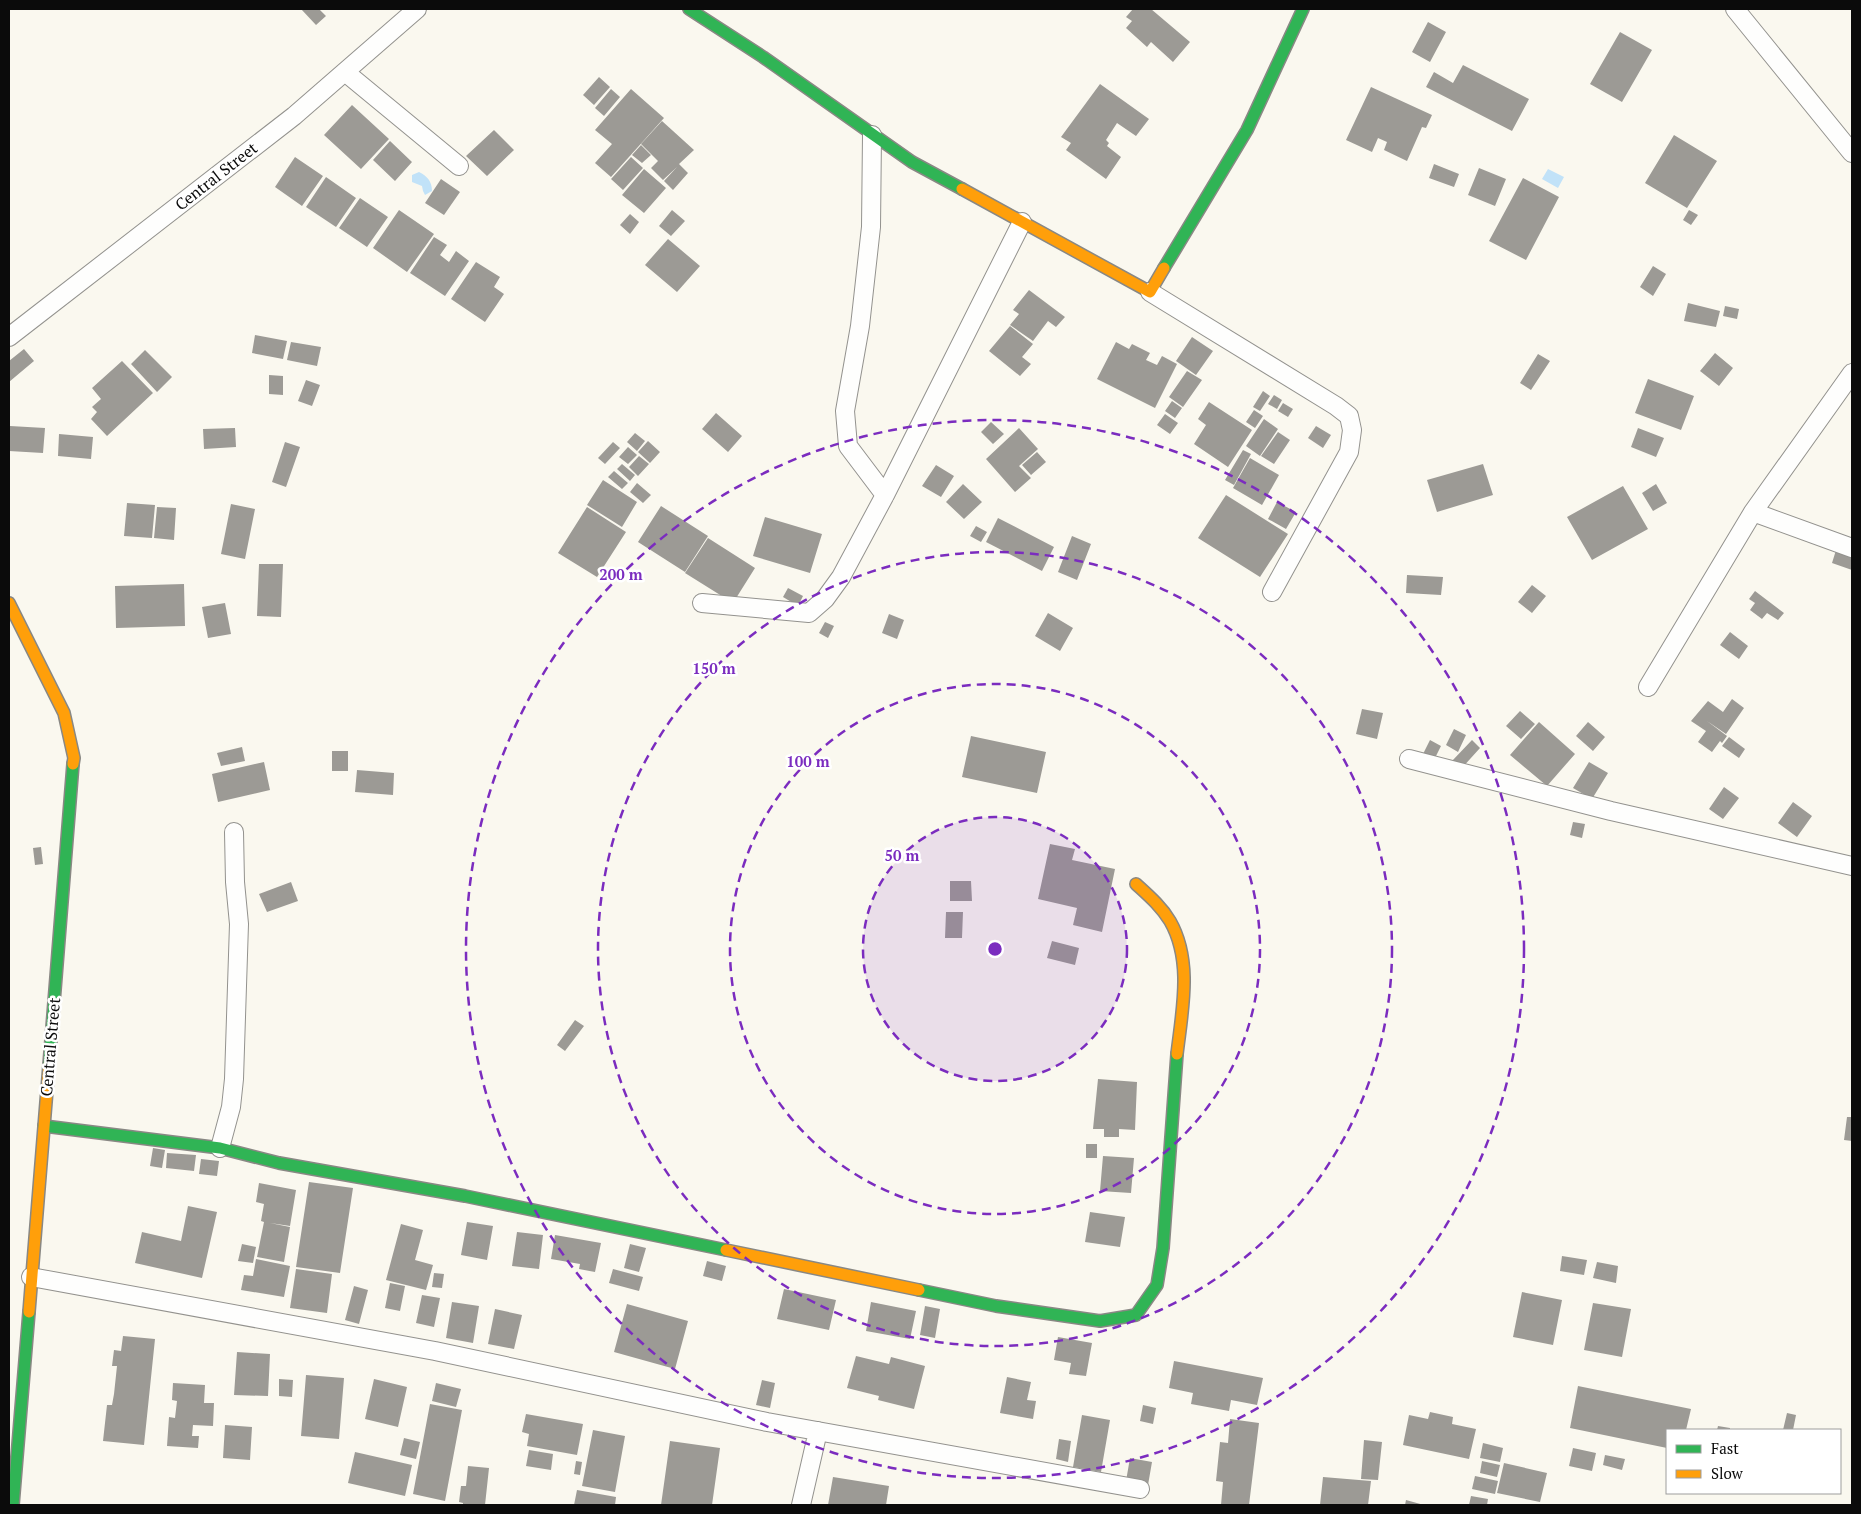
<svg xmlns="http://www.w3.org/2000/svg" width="1861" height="1514" viewBox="0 0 1861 1514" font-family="'PT Serif',serif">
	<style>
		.water { fill: #c1e2f8 }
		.building { fill: #9c9a95 }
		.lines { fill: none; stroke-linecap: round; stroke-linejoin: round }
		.street-casing { stroke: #93928e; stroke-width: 20 }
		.fast-casing { stroke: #898884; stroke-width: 14 }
		.slow-casing { stroke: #898884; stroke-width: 14 }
		.street { stroke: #fefefd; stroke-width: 18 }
		.fast { stroke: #30b455; stroke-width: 11 }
		.slow { stroke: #ff9f0a; stroke-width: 11 }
		.ring { fill: none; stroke: #7b2cbf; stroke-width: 2.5; stroke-dasharray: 9 6 }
		.labels { text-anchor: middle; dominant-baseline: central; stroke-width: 5; stroke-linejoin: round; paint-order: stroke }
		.street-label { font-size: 16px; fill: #0b0b0b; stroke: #fff }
		.centre { fill: #7b2cbf; stroke: #fff; stroke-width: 2.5 }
		.ring-label { font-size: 15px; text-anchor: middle; font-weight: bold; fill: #7b2cbf; stroke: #fff; stroke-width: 5; stroke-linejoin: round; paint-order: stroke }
	</style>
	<rect width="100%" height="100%" fill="#faf8ef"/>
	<path class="water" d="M1548 169 1564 177 1558 188 1542 179Z
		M419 172C427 176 432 181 432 191L425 195 423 191 422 186 412 182V175Z"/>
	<path class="building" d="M301 9H319L326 16 316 25Z
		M1133 9H1151L1190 42 1173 62 1151 42 1147 47 1126 28 1132 21 1126 17Z
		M1428 22 1446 32 1430 62 1412 52Z
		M1620 32 1652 50 1622 102 1590 84Z
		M1463 65 1529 99 1512 131 1426 87 1434 72 1453 83Z
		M599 77 610 87 594 105 583 95Z
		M1100 84 1149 119 1136 136 1117 123 1106 140 1109 143 1107 146 1121 157 1106 179 1066 150 1071 143 1061 137Z
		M1371 87 1432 115 1426 128 1422 127 1407 161 1384 150 1387 142 1378 138 1372 152 1346 140Z
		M611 89 620 97 604 116 595 108Z
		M631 89 664 118 611 177 595 163 612 144 595 130Z
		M352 105 389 139 361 169 324 135Z
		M662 121 694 150 679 164 688 173 673 190 664 181 677 167 663 180 651 168 658 161 641 144Z
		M494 130 514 150 487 176 466 156Z
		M1674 135 1717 161 1687 208 1645 183Z
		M390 141 412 162 395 181 373 160Z
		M641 145 651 155 642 163 632 155Z
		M295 157 323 176 302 206 275 187Z
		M631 157 643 168 623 190 611 179Z
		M1434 164 1459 174 1454 187 1429 178Z
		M1479 168 1506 179 1495 206 1468 195Z
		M644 169 666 188 644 213 622 195Z
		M326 177 356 198 336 227 306 207Z
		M1523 178 1559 197 1526 260 1489 241Z
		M441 179 460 192 444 215 425 203Z
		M360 198 388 217 367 247 339 228Z
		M399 210 434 234 407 272 373 248Z
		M672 210 685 221 671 236 659 226Z
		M1689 210 1698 215 1691 225 1683 220Z
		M630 214 639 222 630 234 620 225Z
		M434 237 447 245 440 255 449 262 456 251 469 261 445 296 410 273Z
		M668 239 700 266 677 292 645 265Z
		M476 262 500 277 494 287 504 294 485 322 451 299Z
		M1653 266 1666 274 1653 296 1640 287Z
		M1029 290 1065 317 1056 327 1048 321 1033 341 1010 325 1019 314 1013 310Z
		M1688 303 1720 311 1716 327 1684 321Z
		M1725 306 1739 309 1737 319 1723 316Z
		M1010 326 1033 344 1022 357 1031 364 1020 376 989 351Z
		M255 335 287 341 283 359 252 353Z
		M1192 337 1213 351 1196 375 1176 361Z
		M291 342 321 347 317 366 287 360Z
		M1116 342 1129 349 1132 344 1150 353 1146 360 1157 365 1162 356 1177 364 1155 408 1097 379Z
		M24 349 34 361 9 382V361Z
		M145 350 172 377 157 392 131 364Z
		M1715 353 1733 368 1719 386 1700 371Z
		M1538 354 1550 361 1531 390 1520 383Z
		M122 361 153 393 107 436 91 419 97 412 92 407 101 399 92 388Z
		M1187 371 1202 380 1183 407 1169 397Z
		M269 375 283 376V395L269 394Z
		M1648 379 1694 396 1681 430 1635 413Z
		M306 380 320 385 312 406 298 401Z
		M1263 391 1270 396 1260 411 1253 407Z
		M1274 395 1282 400 1277 409 1268 404Z
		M1172 401 1182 408 1175 418 1165 411Z
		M1209 402 1252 430 1228 467 1194 444 1206 425 1198 419Z
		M1283 403 1293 409 1288 417 1278 411Z
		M1254 410 1263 416 1255 428 1246 422Z
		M716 413 742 436 728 452 702 429Z
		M1165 414 1178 423 1170 434 1157 425Z
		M1264 419 1278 429 1260 456 1246 446Z
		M991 422 1004 434 993 444 981 432Z
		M10 426 45 428 43 453 9 451Z
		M1316 426 1331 435 1323 448 1308 438Z
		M235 428 236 447 204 449 203 429Z
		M1019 428 1038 449 1019 466 1031 478 1015 492 986 459Z
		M1638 428 1664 438 1656 457 1631 447Z
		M1278 432 1290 440 1274 464 1261 456Z
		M635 433 645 441 637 451 627 442Z
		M59 434 93 437 91 459 58 456Z
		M648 441 660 452 650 463 638 452Z
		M285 442 300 447 286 487 272 482Z
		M613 442 620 448 605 464 598 458Z
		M628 447 637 455 628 464 619 457Z
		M1243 450 1251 454 1234 485 1225 480Z
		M1037 452 1046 462 1031 475 1022 465Z
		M639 456 649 464 638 476 629 467Z
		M1250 458 1279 475 1262 505 1233 488Z
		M622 464 635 475 630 481 617 469Z
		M1483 464 1493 495 1437 512 1427 480Z
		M936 465 954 476 941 497 922 486Z
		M614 471 628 483 622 489 608 477Z
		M603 480 637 502 622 527 587 505Z
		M637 483 651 495 643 503 630 492Z
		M963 484 982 502 964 519 946 502Z
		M1656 484 1667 503 1653 511 1642 493Z
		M1623 486 1648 529 1592 560 1567 517Z
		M1226 495 1288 534 1260 577 1198 538Z
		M1277 502 1296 512 1286 529 1268 519Z
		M127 503 155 505 152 538 124 536Z
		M231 504 255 509 245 559 221 554Z
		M661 506 708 536 685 572 638 542Z
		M157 507 176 508 174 540 154 538Z
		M587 507 626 532 597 577 558 553Z
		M765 517 822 534 810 573 753 556Z
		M998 518 1054 547 1042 571 986 542Z
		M976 526 987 532 981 542 970 536Z
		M1072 536 1091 544 1077 580 1058 572Z
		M708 538 755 568 733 603 685 573Z
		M1837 547 1852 552V570L1832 563Z
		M259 564H283L281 617 257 616Z
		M1407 575 1443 577 1441 595 1406 593Z
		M184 584 185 626 116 628 115 586Z
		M1532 585 1546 596 1532 613 1518 602Z
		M788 588 803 596 798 606 783 597Z
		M1755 591 1784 613 1778 620 1767 613 1762 619 1750 610 1755 603 1749 599Z
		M225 603 231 634 208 638 202 607Z
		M1048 613 1073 628 1060 651 1035 636Z
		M889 614 904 620 897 639 882 633Z
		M825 622 834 626 828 638 819 633Z
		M1730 632 1748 646 1739 659 1720 645Z
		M1732 699 1744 708 1726 734 1707 721 1727 736 1722 743 1720 741 1712 752 1698 742 1706 731 1691 721 1708 701 1723 712Z
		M1362 709 1383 713 1377 739 1356 734Z
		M1520 711 1535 724 1521 739 1506 726Z
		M1539 722 1575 754 1547 786 1510 755Z
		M1588 722 1605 737 1593 751 1576 736Z
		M1454 729 1466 735 1458 752 1446 745Z
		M971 736 1046 752 1037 793 962 777Z
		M1729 737 1745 749 1739 758 1722 746Z
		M1430 740 1441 746 1433 762 1422 756Z
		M1472 740 1480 748 1461 769 1452 761Z
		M242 747 245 761 221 766 217 753Z
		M332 751H348V771H332Z
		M264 762 270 790 218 802 212 774Z
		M1589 762 1608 773 1592 799 1573 788Z
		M357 770 394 773 393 795 355 792Z
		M1724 787 1739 798 1723 819 1709 809Z
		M1793 802 1812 816 1797 837 1778 823Z
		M1573 822 1585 824 1582 838 1570 835Z
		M1050 844 1075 849 1072 860 1115 869 1102 932 1073 925 1077 908 1038 899Z
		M41 847 43 864 35 865 33 848Z
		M950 881H971L972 901H950Z
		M291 882 298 901 267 912 259 894Z
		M946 912H963L962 938H945Z
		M1052 941 1079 948 1075 965 1047 958Z
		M575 1020 584 1026 565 1051 557 1045Z
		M1098 1079 1137 1082 1135 1130 1119 1129V1137H1104V1129H1093Z
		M1847 1117H1852V1141L1844 1140Z
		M1086 1144H1097V1158H1086Z
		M153 1148 165 1150 162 1168 150 1166Z
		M167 1153 196 1155 194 1171 166 1168Z
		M1103 1156 1134 1158 1131 1193 1100 1191Z
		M201 1159 219 1161 217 1176 199 1174Z
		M309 1182 353 1188 340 1273 296 1267Z
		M259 1183 296 1190 290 1226 270 1223 290 1227 284 1262 257 1257 264 1222 261 1221 264 1204 256 1202Z
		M188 1206 217 1212 202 1278 135 1263 142 1232 181 1241Z
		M1090 1212 1125 1217 1120 1247 1085 1242Z
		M467 1222 493 1226 487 1260 461 1255Z
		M401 1224 423 1230 415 1260 433 1265 426 1290 386 1280Z
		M517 1232 543 1235 539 1269 512 1266Z
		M555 1235 601 1243 595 1272 579 1269 580 1264 551 1259Z
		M242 1244 256 1247 253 1263 238 1261Z
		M630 1244 646 1248 639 1272 624 1268Z
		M1562 1256 1587 1260 1584 1275 1560 1271Z
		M256 1259 290 1266 284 1297 241 1290 244 1275 253 1276Z
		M707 1261 726 1266 722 1281 703 1276Z
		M1597 1262 1618 1266 1616 1283 1593 1278Z
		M296 1269 332 1274 327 1313 290 1308Z
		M613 1269 643 1277 639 1291 609 1283Z
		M434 1273 444 1274 442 1288 432 1287Z
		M390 1283 405 1286 400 1311 385 1308Z
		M354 1286 368 1290 359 1324 345 1320Z
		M784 1289 836 1300 829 1330 777 1319Z
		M1522 1292 1562 1300 1553 1345 1513 1337Z
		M422 1295 440 1298 434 1327 416 1323Z
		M452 1302 479 1306 473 1343 446 1338Z
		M871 1302 916 1311 910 1339 866 1331Z
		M1593 1303 1631 1309 1622 1357 1584 1350Z
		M627 1304 688 1321 675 1369 614 1352Z
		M925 1306 940 1309 935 1338 920 1335Z
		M495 1309 522 1315 514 1349 488 1344Z
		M123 1336 155 1339 144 1445 103 1441 107 1405H112L114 1394 117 1366H112L114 1350 121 1351Z
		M1058 1337 1092 1343 1086 1376 1069 1374 1071 1363 1054 1360Z
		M237 1352 270 1354 268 1396 234 1395Z
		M856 1356 889 1364 891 1357 925 1366 914 1409 878 1400 879 1396 847 1388Z
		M1174 1361 1263 1378 1257 1405 1231 1400 1229 1411 1191 1404 1193 1393 1169 1388Z
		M306 1375 344 1378 339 1439 301 1436Z
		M1007 1377 1031 1382 1027 1400 1036 1401 1033 1419 1000 1413Z
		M279 1379 293 1380 292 1397 279 1396Z
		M374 1379 407 1387 398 1427 365 1419Z
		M762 1380 775 1383 770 1408 756 1405Z
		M173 1383 205 1385 204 1403H214L213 1426 193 1425 192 1436H199L198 1448 167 1446 169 1417 175 1418 177 1401 172 1400Z
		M436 1383 461 1389 456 1407 432 1401Z
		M1578 1386 1691 1409 1686 1430H1667V1448L1570 1428Z
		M430 1404 462 1410 445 1501 413 1494Z
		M1143 1405 1156 1408 1153 1424 1140 1421Z
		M1430 1412 1453 1417 1452 1424 1476 1429 1469 1459 1403 1445 1409 1415 1428 1419Z
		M1787 1413 1796 1415 1793 1430H1783Z
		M526 1414 583 1424 577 1455 527 1446 529 1434 522 1432Z
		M1082 1415 1110 1420 1101 1472 1073 1467Z
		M1230 1419 1259 1423 1249 1505H1221L1223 1482 1216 1481 1220 1442 1228 1443Z
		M225 1425 252 1427 250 1460 223 1458Z
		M1718 1426 1730 1428V1430H1717Z
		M593 1430 625 1436 615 1492 582 1486Z
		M404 1438 420 1442 416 1459 400 1455Z
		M1059 1439 1071 1441 1068 1462 1056 1459Z
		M1364 1440 1382 1442 1378 1480 1361 1479Z
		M670 1441 720 1448 712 1505H661Z
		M1483 1443 1503 1448 1500 1462 1480 1458Z
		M1573 1448 1596 1453 1592 1471 1569 1466Z
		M529 1450 553 1454 551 1470 526 1466Z
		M355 1452 412 1465 405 1496 348 1483Z
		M1605 1455 1625 1459 1622 1470 1603 1465Z
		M1130 1458 1152 1462 1148 1485 1126 1481Z
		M576 1461 582 1462 580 1475 574 1474Z
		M1482 1461 1500 1465 1497 1477 1480 1473Z
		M1504 1463 1547 1473 1540 1502 1497 1493Z
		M468 1466 489 1468 485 1505H463V1503L459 1502 461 1486H466Z
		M1475 1476 1498 1481 1495 1494 1472 1489Z
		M833 1477 889 1486 886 1505H828Z
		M1323 1477 1371 1481 1368 1505H1320Z
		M577 1490 616 1497 615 1505H574Z
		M1471 1496 1488 1499 1487 1505H1469Z
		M1406 1500 1424 1505H1405Z"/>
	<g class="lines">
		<defs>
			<path id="street" d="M1735 9 1852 153
				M345 72 459 166
				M872 135 871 227 860 326 845 411 848 446 885 495
				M1150 292 1336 406 1349 416 1352 430 1349 452 1272 592
				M9 337 294 116 417 9
				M1852 373 1753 512 1852 548
				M702 603 809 613 825 599 841 577 885 495 1022 222
				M1648 687 1753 512
				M1409 759 1611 811 1852 866
				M220 1148 231 1107 234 1079 239 924 235 882 234 832
				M31 1277 435 1351 767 1422 1140 1489
				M801 1505 818 1431"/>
			<path id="fast" d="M689 9 763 57 912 162 962 189
				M1164 268 1247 130 1303 9
				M49 1065 73 764
				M44 1126 220 1148 279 1163 465 1196 726 1250
				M919 1290 996 1306 1100 1321 1136 1315 1157 1285 1163 1248 1177 1054
				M13 1505 29 1312"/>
			<path id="slow" d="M962 189 1150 292 1164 268
				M9 603 64 713 74 758 73 764
				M1136 884C1148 895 1161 906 1170 921 1193 961 1182 1011 1177 1054
				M726 1250 919 1290
				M29 1312 49 1065"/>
		</defs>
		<use href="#street" class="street-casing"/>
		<use href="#fast" class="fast-casing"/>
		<use href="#slow" class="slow-casing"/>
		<use href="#street" class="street"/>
		<use href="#fast" class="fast"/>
		<use href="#slow" class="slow"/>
	</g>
	<circle cx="995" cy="949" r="132" fill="#7b2cbf" fill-opacity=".12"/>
	<g class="ring">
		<circle cx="995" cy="949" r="132"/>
		<circle cx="995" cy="949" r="265"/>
		<circle cx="995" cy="949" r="397"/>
		<circle cx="995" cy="949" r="529"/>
	</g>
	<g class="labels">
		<g class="street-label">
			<text transform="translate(216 176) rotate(-38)">Central Street</text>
			<text transform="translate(50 1047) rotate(-85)">Central Street</text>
		</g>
	</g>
	<circle cx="995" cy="949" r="8" class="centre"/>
	<g class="ring-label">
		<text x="621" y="580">200 m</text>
		<text x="714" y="674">150 m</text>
		<text x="808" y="767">100 m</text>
		<text x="902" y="861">50 m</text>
	</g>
	<rect width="1861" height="1514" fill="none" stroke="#0b0b0b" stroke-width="20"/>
	<rect x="1666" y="1429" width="175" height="65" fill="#ffffff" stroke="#9d9d9d"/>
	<rect x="1676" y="1445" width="25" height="8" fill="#30b455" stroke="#9d9d9d"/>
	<text x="1711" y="1454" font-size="15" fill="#0b0b0b">Fast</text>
	<rect x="1676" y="1470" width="25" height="8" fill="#ff9f0a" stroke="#9d9d9d"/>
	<text x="1711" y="1479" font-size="15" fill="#0b0b0b">Slow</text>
</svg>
